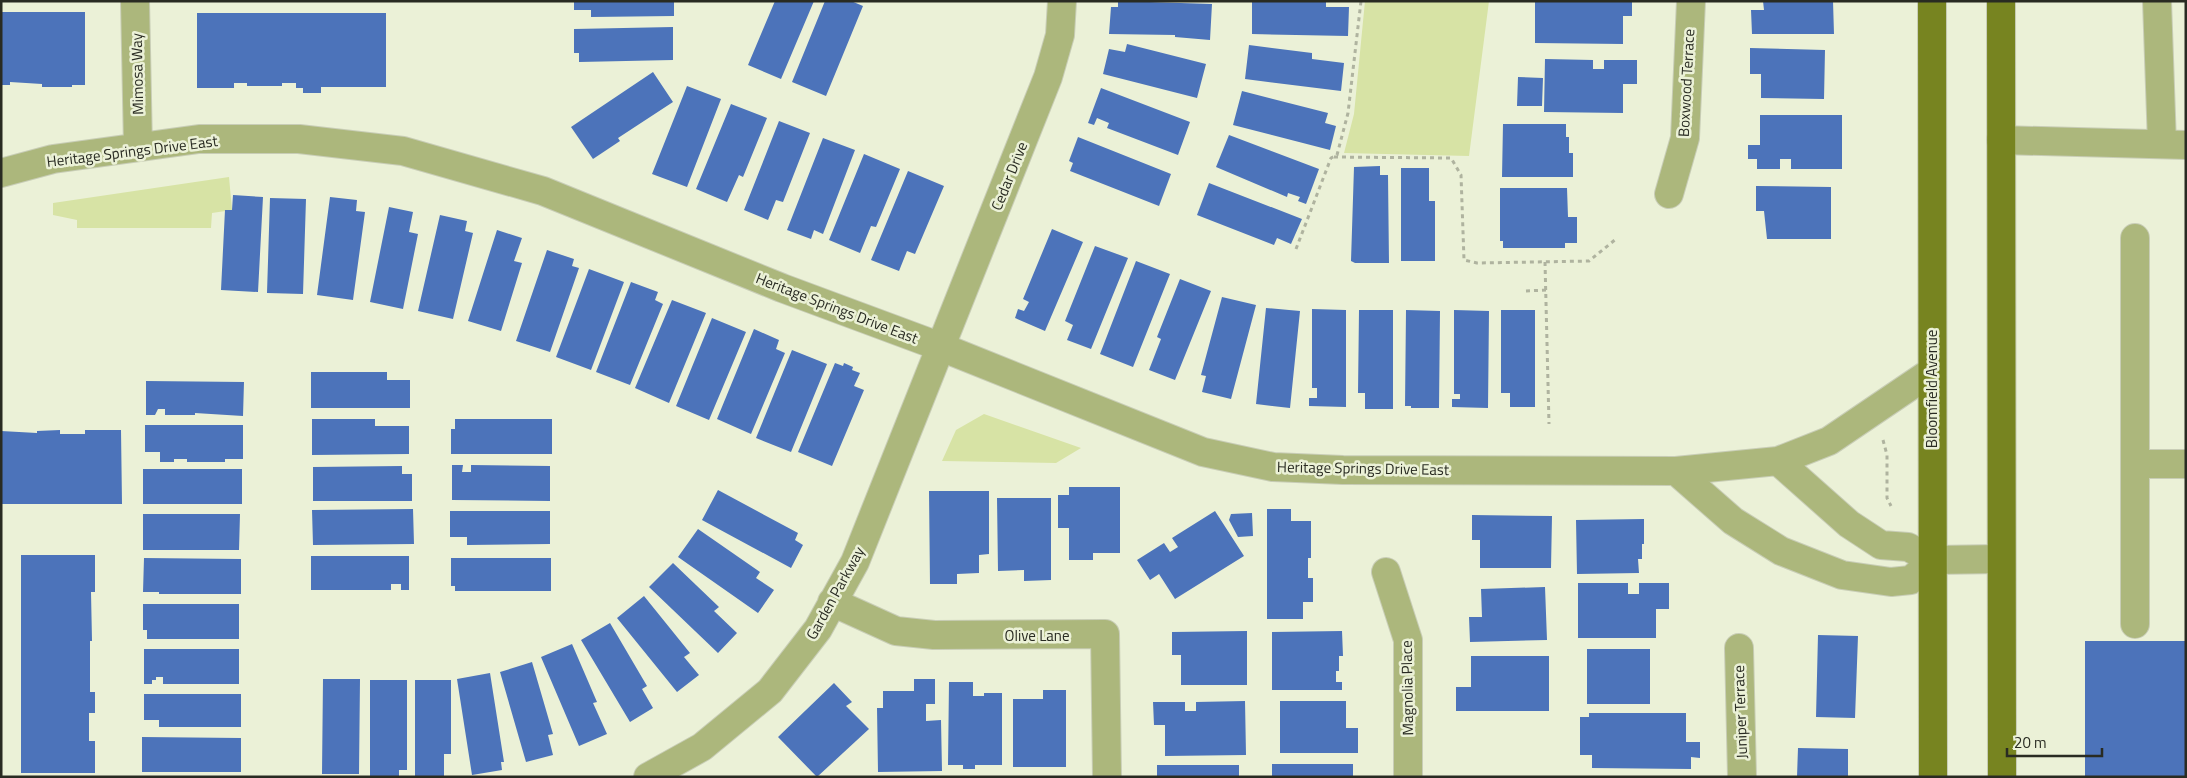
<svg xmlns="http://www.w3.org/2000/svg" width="2187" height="778" viewBox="0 0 2187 778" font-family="'Titillium Web',sans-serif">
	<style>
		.green { fill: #d7e3a5 }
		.building { fill: #4c73ba }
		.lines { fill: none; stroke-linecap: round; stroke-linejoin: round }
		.minor-casing { stroke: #c8cdb6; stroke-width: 30 }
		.major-casing { stroke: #c8cdb6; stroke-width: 30 }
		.path { stroke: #afb39f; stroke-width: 3; stroke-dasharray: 4 4; stroke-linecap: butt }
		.minor { stroke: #acb77c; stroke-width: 28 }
		.major { stroke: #778420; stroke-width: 28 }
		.labels { text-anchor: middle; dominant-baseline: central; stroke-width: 5; stroke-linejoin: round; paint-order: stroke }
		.street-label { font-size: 15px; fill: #292b22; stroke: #ebf1d7 }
	</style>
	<rect width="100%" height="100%" fill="#ebf1d7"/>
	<path class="green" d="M1365 1H1489L1469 156 1344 153 1354 114Z
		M229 177 232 210 212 213 211 228H77V220L53 215V203Z
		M984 414 1081 448 1056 463 942 461 956 430Z"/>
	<path class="building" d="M574 1H674V16L591 17V10H574Z
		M775 1H814L781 79 748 65Z
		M825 1H851L863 6 826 96 792 82Z
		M1118 1 1212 4 1210 40 1175 37V35L1109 34 1111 7H1118Z
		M1252 1H1326V7H1349L1348 36 1252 34Z
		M1535 1H1632V16H1623V44L1535 43Z
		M1763 1H1833L1834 34H1752L1751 10H1764Z
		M1 12H85V85H72V87H42V84L10 82V85H1Z
		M197 13H386V87H321V93H303V88H296V83H282V86H247V83H234V88H197Z
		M673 27V60L579 62V53H574V29Z
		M1127 44 1206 64 1197 98 1103 74 1109 49 1125 52Z
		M1249 45 1312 53V59L1344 63 1341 91 1245 79Z
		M1750 48 1825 50 1824 99 1761 98V74H1750Z
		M1545 59 1593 60V69H1604V60H1637V84H1623V113L1544 112Z
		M653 72 673 102 618 138 620 141 593 159 571 127Z
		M1518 77 1543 78 1542 106H1517Z
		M687 86 721 99 687 187 652 174Z
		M1101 88 1190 122 1178 155 1107 128 1109 123 1097 118 1094 125 1088 123Z
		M1242 91 1328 113 1325 123 1336 126 1330 150 1233 125Z
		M731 104 767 118 743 177 739 175 727 202 696 189Z
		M1760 115H1842V169H1791V159H1780V169H1757V159H1748V145H1760Z
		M779 121 810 133 783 202 776 200 768 220 744 210Z
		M1503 124H1566V137H1569V153H1573V177H1502Z
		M1229 135 1319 169 1306 204 1298 201 1300 197 1288 193 1287 197 1216 167Z
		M1078 137 1171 174 1159 206 1070 171 1073 163 1069 161Z
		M823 138 855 150 823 234 814 230 811 239 787 230Z
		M864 154 900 169 876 227 871 226 860 253 829 240Z
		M1380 166V175H1388L1389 263H1355L1351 261 1354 167Z
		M1401 168H1429V201H1435V261H1401Z
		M908 171 944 186 915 254 907 251 899 271 871 260Z
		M1209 183 1302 219 1291 244 1277 238 1274 245 1197 215Z
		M1756 186 1831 187V239H1767L1764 211H1756Z
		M1500 188H1567L1568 217H1577V243H1565V248H1503V241H1500Z
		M233 195 263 197 258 292 221 290 225 210H232Z
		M330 197 357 200 356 211 365 212 353 300 317 295Z
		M270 198 306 199 303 294 267 293Z
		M389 207 413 212 409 232 418 234 403 309 370 302Z
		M440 215 467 221 465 231 473 233 453 319 418 311Z
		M1052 229 1083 242 1045 331 1015 318 1018 309 1024 311 1029 302 1023 299Z
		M497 230 522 238 514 261 522 263 501 331 468 321Z
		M1095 246 1128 258 1091 349 1067 340 1073 325 1065 321Z
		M547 250 574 259 572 266 579 268 550 352 516 341Z
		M1136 261 1170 274 1133 367 1100 354Z
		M589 269 624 282 591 370 556 357Z
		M1180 279 1211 291 1175 380 1149 370 1161 339 1157 337Z
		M631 282 658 292 655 300 663 304 630 385 596 372Z
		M1222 297 1256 305 1231 399 1202 392 1206 376 1201 375Z
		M672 300 706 313 669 403 635 388Z
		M1266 308 1300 311 1290 408 1256 404Z
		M1312 309 1346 310V407L1309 406V398H1317V388H1312Z
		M1359 310H1393V409H1365V393H1358Z
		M1406 310 1440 311 1439 408H1411V406H1405Z
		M1454 310 1489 311 1488 408 1452 407V399H1460V394H1454Z
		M1501 310H1535V407H1510V393H1501Z
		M712 318 746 332 709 420 676 406Z
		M754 329 779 340 776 349 785 353 751 434 717 419Z
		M792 350 827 364 791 452 756 438Z
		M835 363 843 366 844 363 853 367 852 370 860 373 854 386 864 390 832 466 798 452Z
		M311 372H387V380H410V408H311Z
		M146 381 244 382 243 416 195 413V415H165V409H158L155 415H146Z
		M312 419H375V426H409V454L312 455Z
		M455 419H552V454H451V429H455Z
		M145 425H243V459H225V462H187V459H174V462H160V452H145Z
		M60 430V434H85V430H121L122 504H1V431L37 433V431Z
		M452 465H463L462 472H471V465L550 466V501L452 500Z
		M402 466V474H412V501H313V467Z
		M143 469H242V504H143Z
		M1069 487H1120V553H1093V560H1069V528H1058V495H1069Z
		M718 490 798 533 795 540 803 545 791 568 702 520Z
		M929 491H989V554L979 555V573L957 574V584H930Z
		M997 498H1051V580L1024 581V570L998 571Z
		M413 509 414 544 313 545 312 510Z
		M1267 509H1291V521H1311V558H1308V578H1313V602H1303V619H1267Z
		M450 511H550V544L467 545V537H450Z
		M1215 511 1244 556 1175 599 1159 574 1150 580 1137 560 1164 543 1170 552 1178 547 1172 538Z
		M1252 513 1253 536 1238 537 1229 520 1231 514Z
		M143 514H240L239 550H143Z
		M1472 515 1552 516 1551 568H1480V540H1472Z
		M1644 519V544H1642V559H1638L1639 573 1577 574 1576 520Z
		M698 529 760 572 756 578 774 590 758 613 678 557Z
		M21 555H95V592H91L92 641H90V692H95V713H89V741H95V773H21Z
		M311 556H409V590H401V584H391V590H311Z
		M144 558 241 559V594H159V592H143Z
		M451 558H551V591H455V586H451Z
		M673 563 719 607 714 611 737 633 718 653 649 587Z
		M1578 583H1628V594H1639V583H1669V609H1656V638H1578Z
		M1545 587 1547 640 1470 642 1469 617H1482L1481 589Z
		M644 596 690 653 684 657 699 675 677 692 617 618Z
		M143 604H239V639H147V630H143Z
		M610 623 647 686 642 689 653 708 630 722 581 640Z
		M1247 631V685H1181V655H1172V632Z
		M1342 631 1343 656H1339V671H1336V682H1342V690H1272V632Z
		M1818 635 1858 636 1855 718 1816 717Z
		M2085 641H2186V777H2085Z
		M572 644 597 702 593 703 607 734 579 746 541 657Z
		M144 649H239V684H163V677H156V680H152V684H144Z
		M1587 649H1650V704H1587Z
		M1471 656H1549V711H1456V687H1471Z
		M532 662 553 734 548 735 553 755 526 762 500 672Z
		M490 673 504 762H501L502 770 472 775 457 679Z
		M323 679H360L359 774H322Z
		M914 679H935V704H926V721L941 720 942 771 878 772 877 708H883V691H914Z
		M370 680H407V770H399V777H370Z
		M415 680H451V754H444V777H415Z
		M949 682H973V696H984V693H1002V765H975V769H963V765H948Z
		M834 683 852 702 846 706 869 729 817 777 778 737Z
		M1043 690H1066V767H1013V699H1043Z
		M144 694H241V727H159V720H144Z
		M1245 701 1246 755 1165 756V725H1154L1153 702H1185V711H1196V702Z
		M1280 701H1346V728H1358V753H1280Z
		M1589 713H1686V742H1700V758L1691 757V769L1592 768V755H1580V717H1589Z
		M142 737 241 738V772H142Z
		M1798 748 1848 749V777H1797Z
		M1272 764H1353V777H1272Z
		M1157 765H1239V777H1157Z"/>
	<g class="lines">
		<defs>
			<path id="minor" d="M135 1 138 147
				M2157 1 2162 144
				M2001 140 2186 145
				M1 173 53 159 199 139H299L403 151 543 191 782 288 941 347 1203 452 1273 467 1343 470 1676 471 1778 461 1829 441 1931 372
				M1669 194 1685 138 1691 1
				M2135 238V464H2186
				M1778 461 1849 524 1881 545 1908 547 1933 560 2001 559
				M2135 464V624
				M1676 471 1733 521 1781 551 1842 575 1891 582 1911 580 1933 560
				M1386 572 1408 640V777
				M832 602 896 631 934 635 1105 634 1107 777
				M1739 648 1742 777
				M648 777 702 747 770 691 818 629 855 562 1048 77 1060 35 1062 1"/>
			<path id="major" d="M1932 1 1933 777
				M2001 1 2002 777"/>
		</defs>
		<use href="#minor" class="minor-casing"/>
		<use href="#major" class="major-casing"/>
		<path class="path" d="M1334 157 1451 158 1461 175 1464 260 1477 263 1589 261 1616 239
			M1296 249 1331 158 1337 155 1348 113 1361 1
			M1545 262 1549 424
			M1526 291 1546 290
			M1883 440 1887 455V498L1891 506"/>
		<use href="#minor" class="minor"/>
		<use href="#major" class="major"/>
	</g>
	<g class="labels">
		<g class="street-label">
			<text transform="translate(137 74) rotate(-91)">Mimosa Way</text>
			<text transform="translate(1686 83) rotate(-87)">Boxwood Terrace</text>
			<text transform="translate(132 151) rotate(-7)">Heritage Springs Drive East</text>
			<text transform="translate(1009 176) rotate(-68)">Cedar Drive</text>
			<text transform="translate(837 308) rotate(21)">Heritage Springs Drive East</text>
			<text transform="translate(1931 389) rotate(-90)">Bloomfield Avenue</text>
			<text transform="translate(1363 468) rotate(1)">Heritage Springs Drive East</text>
			<text transform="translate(835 593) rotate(-61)">Garden Parkway</text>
			<text x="1037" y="635">Olive Lane</text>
			<text transform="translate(1407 688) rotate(-91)">Magnolia Place</text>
			<text transform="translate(1740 712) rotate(-92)">Juniper Terrace</text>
		</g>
	</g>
	<rect width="2187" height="778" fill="none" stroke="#292b22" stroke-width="5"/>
	<path d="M2007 748v8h95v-8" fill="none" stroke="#292b22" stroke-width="2.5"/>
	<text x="2014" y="748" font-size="15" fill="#292b22" stroke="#ebf1d7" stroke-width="4" paint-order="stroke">20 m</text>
</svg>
